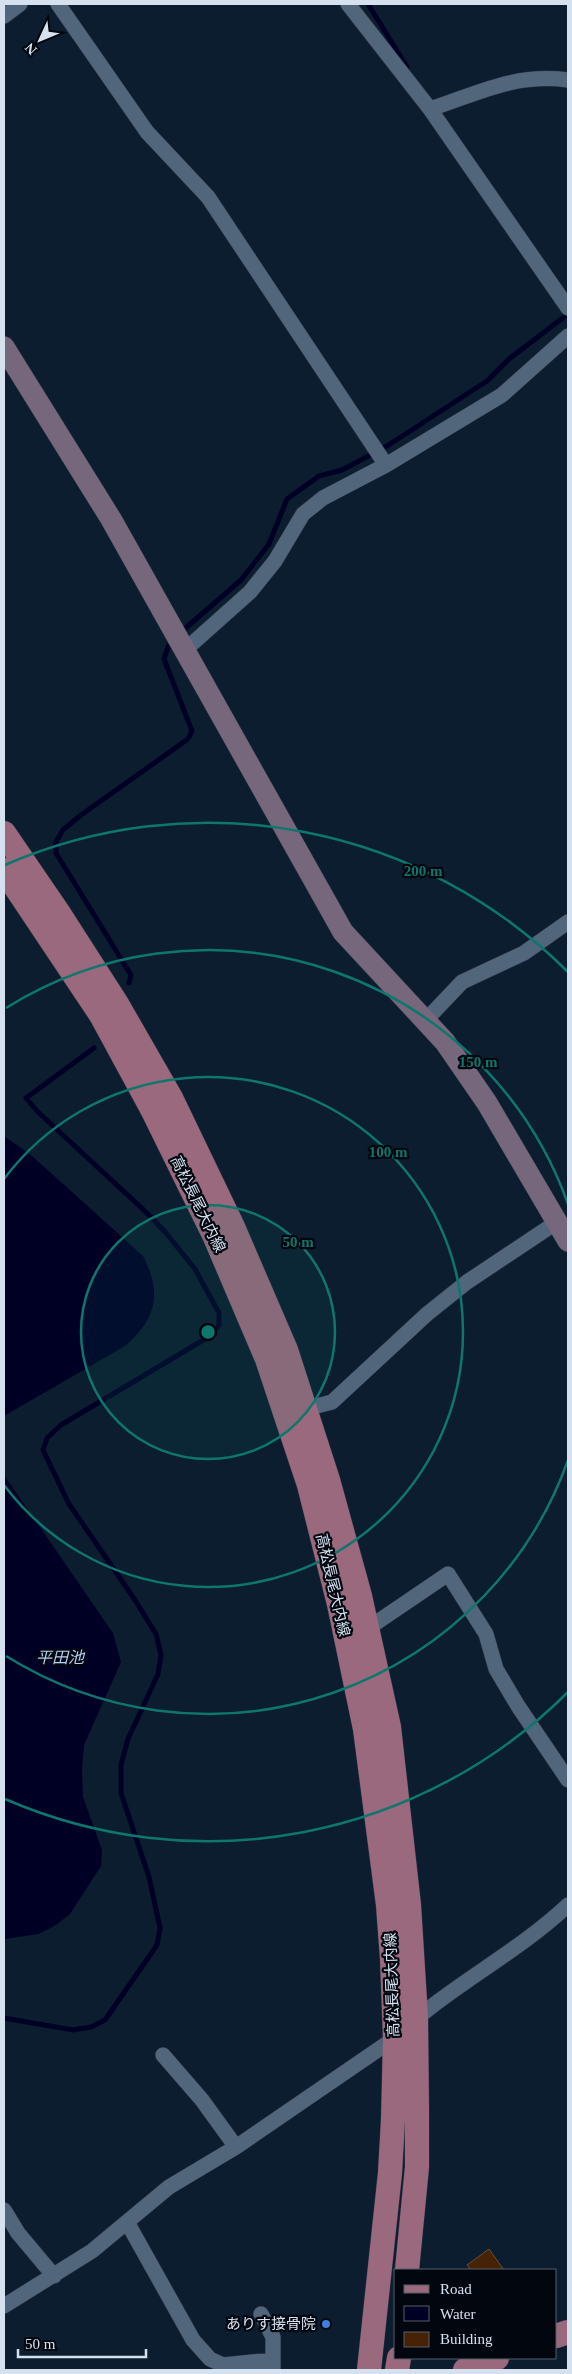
<svg xmlns="http://www.w3.org/2000/svg" width="572" height="2374" viewBox="0 0 572 2374" font-family="'Times New Roman','Noto Sans JP',serif">
	<style>
		.water { fill: #000025 }
		.lines { fill: none; stroke-linecap: round; stroke-linejoin: round }
		.stream { stroke: #000025; stroke-width: 5 }
		.building { fill: #462207; stroke: #684e3e }
		.street-casing { stroke: #2f3646; stroke-width: 16 }
		.secondary-casing { stroke: #2f3646; stroke-width: 22 }
		.primary-casing { stroke: #2f3646; stroke-width: 25 }
		.street { stroke: #51657b; stroke-width: 15 }
		.secondary { stroke: #76677c; stroke-width: 21 }
		.primary { stroke: #9a697d; stroke-width: 24 }
		.ring { fill: none; stroke: #0f766e; stroke-width: 2.5 }
		.shop-dot { fill: #3f7fe0; stroke: #02070f; stroke-width: 2 }
		.labels { text-anchor: middle; dominant-baseline: central; stroke-width: 4.5; stroke-linejoin: round; paint-order: stroke }
		.street-label { font-size: 15px; fill: #d5e1ee; stroke: #02070f }
		.poi-label { font-size: 15px; fill: #d5e1ee; stroke: #02070f; text-anchor: end }
		.water-label { font-size: 16px; font-style: italic; fill: #b3cff1; stroke: #02070f }
		.centre { fill: #0f766e; stroke: #02070f; stroke-width: 2.5 }
		.ring-label { font-size: 15px; text-anchor: middle; font-weight: bold; fill: #0f766e; stroke: #02070f; stroke-width: 4.5; stroke-linejoin: round; paint-order: stroke }
	</style>
	<rect width="100%" height="100%" fill="#0b1d2f"/>
	<path class="water" d="M4 1136 32 1156 143 1256C162 1292 157 1319 125 1346L4 1416Z
		M4 1475 113 1633 121 1662 84 1745 82 1768 83 1797 102 1850 101 1866 70 1914 56 1925 39 1934 4 1939Z"/>
	<g class="lines">
		<path class="stream" d="M368 4 407 67
			M180 633 241 580 269 544 287 499 319 476 342 470 387 446 487 381 509 359 568 314
			M129 983 131 975 56 853V842L63 830 81 815 188 739 192 731 164 659 168 647 174 640
			M4 2018 73 2030 91 2027 105 2020 157 1945 160 1928 149 1877 121 1793V1765L128 1739 158 1674 161 1655 156 1634 135 1600 69 1504 43 1450 47 1438 61 1425 210 1336 219 1325V1313L195 1269 166 1233 147 1213 37 1111 26 1098 94 1048"/>
	</g>
	<path class="building" d="M489 2249 504 2270H471L467 2265Z"/>
	<g class="lines">
		<defs>
			<path id="street" d="M58 4 147 132 208 197 386 465
				M348 4 430 109 568 308
				M4 16 20 4
				M430 109C479 93 515 73 568 80
				M185 650 250 592 275 561 303 514 323 498 386 465 502 395 568 336
				M425 1021 462 982 524 953 568 922
				M305 1409 332 1402 427 1314 467 1282 557 1222
				M367 1629 448 1574 486 1634 496 1669 518 1706 568 1780
				M163 2055 202 2100 236 2147
				M4 2210 18 2233 54 2276
				M127 2222 193 2340 210 2359 223 2365 272 2360
				M4 2306 92 2251 169 2187 236 2147 395 2038C447 1987 515 1955 568 1905
				M261 2314 273 2337V2370"/>
			<path id="secondary" d="M4 347 111 519 343 932 445 1042 487 1103 568 1241"/>
			<path id="primary" d="M4 833 58 912 117 1004 171 1098 233 1227 286 1350 328 1480 360 1596 389 1727 409 1905 416 2017 417 2110V2167L407 2270
				M4 870 101 1015 152 1109 215 1237 267 1359 309 1485 339 1604 365 1729 388 1905 392 1958 395 2038 393 2120 390 2173 369 2370
				M556 2336 568 2332
				M397 2370 399 2358
				M465 2370 497 2358"/>
		</defs>
		<use href="#street" class="street-casing"/>
		<use href="#secondary" class="secondary-casing"/>
		<use href="#primary" class="primary-casing"/>
		<use href="#street" class="street"/>
		<use href="#secondary" class="secondary"/>
		<use href="#primary" class="primary"/>
	</g>
	<circle cx="208" cy="1332" r="127" fill="#0f766e" fill-opacity=".12"/>
	<g class="ring">
		<circle cx="208" cy="1332" r="127"/>
		<path d="M4 1179A255 255 0 1 1 4 1485"/>
		<path d="M568 1460A382 382 0 0 1 6 1656M6 1008A382 382 0 0 1 568 1204"/>
		<path d="M568 1692A509 509 0 0 1 5 1799M5 865A509 509 0 0 1 568 972"/>
	</g>
	<circle class="shop-dot" cx="326" cy="2324" r="5"/>
	<g class="labels">
		<g class="street-label">
			<text transform="translate(198 1204) rotate(64)">高松長尾大内線</text>
			<text transform="translate(333 1585) rotate(77)">高松長尾大内線</text>
			<text transform="translate(392 1985) rotate(-92)">高松長尾大内線</text>
		</g>
		<g class="poi-label">
			<text x="316" y="2324">ありす接骨院</text>
		</g>
		<g class="water-label">
			<text x="60" y="1657">平田池</text>
		</g>
	</g>
	<circle cx="208" cy="1332" r="8" class="centre"/>
	<g class="ring-label">
		<text x="423" y="876">200 m</text>
		<text x="478" y="1067">150 m</text>
		<text x="388" y="1157">100 m</text>
		<text x="298" y="1247">50 m</text>
	</g>
	<rect width="572" height="2374" fill="none" stroke="#d5e1ee" stroke-width="10"/>
	<rect x="394" y="2269" width="162" height="90" fill="#02070f" stroke="#565e68"/>
	<rect x="404" y="2285" width="25" height="8" fill="#9a697d" stroke="#565e68"/>
	<text x="440" y="2294" font-size="15" fill="#d5e1ee">Road</text>
	<rect x="404" y="2306" width="25" height="15" fill="#000025" stroke="#565e68"/>
	<text x="440" y="2319" font-size="15" fill="#d5e1ee">Water</text>
	<rect x="404" y="2332" width="25" height="15" fill="#462207" stroke="#565e68"/>
	<text x="440" y="2344" font-size="15" fill="#d5e1ee">Building</text>
	<g transform="translate(40 40) rotate(226)" stroke="#02070f" stroke-width="4" paint-order="stroke">
	<path d="M0-4L9 19L0 12L-9 19Z" fill="#d5e1ee"/>
	<text y="-8" font-size="14" font-weight="bold" text-anchor="middle" fill="#d5e1ee">N</text>
	</g>
	<path d="M18 2349v8h128v-8" fill="none" stroke="#d5e1ee" stroke-width="2.5"/>
	<text x="25" y="2349" font-size="15" fill="#d5e1ee" stroke="#02070f" stroke-width="4" paint-order="stroke">50 m</text>
</svg>
